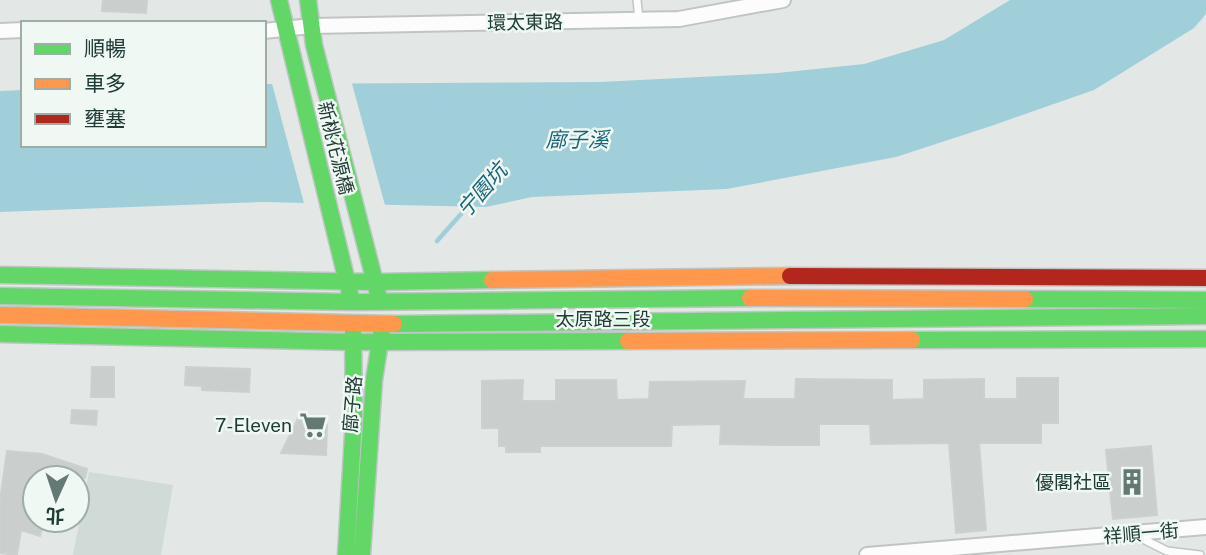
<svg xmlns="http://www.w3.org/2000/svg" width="1206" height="555" viewBox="0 0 1206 555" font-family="'Public Sans','Noto Sans TC',sans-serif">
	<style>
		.built { fill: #d0dad6 }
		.water { fill: #a1cfd9 }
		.pier { fill: #e3e8e6 }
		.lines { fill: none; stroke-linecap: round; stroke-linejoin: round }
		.stream { stroke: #a1cfd9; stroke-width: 4.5 }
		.building { fill: #cacfcd; stroke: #cbd1cf; stroke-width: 2 }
		.lane-casing { stroke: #c0c5c3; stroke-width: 10 }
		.street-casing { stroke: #c0c5c3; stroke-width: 18 }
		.fast-casing { stroke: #bec6c3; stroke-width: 19 }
		.slow-casing { stroke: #bec6c3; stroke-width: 19 }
		.jam-casing { stroke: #bec6c3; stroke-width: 19 }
		.lane { stroke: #fbfcfb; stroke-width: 7 }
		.street { stroke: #fbfcfb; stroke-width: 14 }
		.fast { stroke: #63d668; stroke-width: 16 }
		.slow { stroke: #ff974d; stroke-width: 16 }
		.jam { stroke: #b3261e; stroke-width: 16 }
		.labels { text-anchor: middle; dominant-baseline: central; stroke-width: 5; stroke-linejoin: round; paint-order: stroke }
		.street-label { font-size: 19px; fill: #203c36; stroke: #f0f8f4 }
		.poi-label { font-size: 19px; fill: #203c36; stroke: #f0f8f4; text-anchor: end }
		.water-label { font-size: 21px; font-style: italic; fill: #18667a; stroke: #f0f8f4 }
	</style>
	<rect width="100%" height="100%" fill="#e3e8e6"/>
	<path class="built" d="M89 472 173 485 161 555H73Z"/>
	<path class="water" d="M1010 0H1206V14L1194 28 1094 90 994 125 896 157 727 189 532 197 486 207 263 202 0 212V91L23 90V145H264V84L600 82 777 73 864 64 944 40Z"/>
	<path class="pier" d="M271 80H351L386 209 305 207Z"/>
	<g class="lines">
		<path class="stream" d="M437 241 469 205"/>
	</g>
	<path class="building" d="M103 0H147L146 13 102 11Z
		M92 367H114V397H91Z
		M186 367 250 369 249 392 202 390V386L185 385Z
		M1017 378H1058V423H1041V443H979L986 530 956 533 949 443 871 444 870 424H819V445H777L720 444 721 424 672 425 671 446H540V452H506V446H499V428H482V381L523 380 522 401H556V380H616L617 400 649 399 650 382 745 381 743 399H795L796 379 892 380V400L924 399V380L984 379V399H1017Z
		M72 410 97 411 96 425 71 423Z
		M301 412 327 425 326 455 281 453Z
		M1151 446 1157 515 1113 519 1106 450Z
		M7 451 42 454 87 469 85 478H35V520H44L40 536 21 530 17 555 0 553V501Z"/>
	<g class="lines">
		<defs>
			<path id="lane" d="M637 0 639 20
				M1135 535 1167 551 1200 555"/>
			<path id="street" d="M0 31 23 30
				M264 31 311 26 679 19 783 0
				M867 555 1206 527"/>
			<path id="fast" d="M279 0 350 294
				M308 0 314 45 378 294
				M0 275 376 282 492 280
				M0 296 351 302 750 298
				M1025 299 1206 300
				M394 324 1206 316
				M0 334 353 342 628 341
				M912 340 1206 339
				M346 555 354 417 353 329
				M362 555 374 380 382 329"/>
			<path id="slow" d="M492 280 790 276
				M750 298 1025 299
				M0 315 394 324
				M628 341 912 340"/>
			<path id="jam" d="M790 276 1206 278"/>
		</defs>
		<use href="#lane" class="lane-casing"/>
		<use href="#street" class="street-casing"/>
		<use href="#fast" class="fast-casing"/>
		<use href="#slow" class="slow-casing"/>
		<use href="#jam" class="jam-casing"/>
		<use href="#lane" class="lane"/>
		<use href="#street" class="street"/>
		<use href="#fast" class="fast"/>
		<use href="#slow" class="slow"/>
		<use href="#jam" class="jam"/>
	</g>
	<defs>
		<symbol id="supermarket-bare" viewBox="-9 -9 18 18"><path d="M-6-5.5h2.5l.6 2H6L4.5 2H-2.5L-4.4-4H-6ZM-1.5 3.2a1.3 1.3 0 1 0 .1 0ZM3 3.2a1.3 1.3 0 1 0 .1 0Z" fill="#647874" stroke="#f0f8f4" stroke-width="2.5" paint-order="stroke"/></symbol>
		<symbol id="building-bare" viewBox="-9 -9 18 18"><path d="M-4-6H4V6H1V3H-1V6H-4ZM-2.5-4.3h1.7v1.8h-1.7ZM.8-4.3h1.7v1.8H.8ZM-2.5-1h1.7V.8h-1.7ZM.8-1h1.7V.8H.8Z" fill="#647874" stroke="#f0f8f4" stroke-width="2.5" paint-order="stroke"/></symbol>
	</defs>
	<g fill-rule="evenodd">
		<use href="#supermarket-bare" x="294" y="406" width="38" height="38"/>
		<use href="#building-bare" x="1113" y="463" width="38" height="38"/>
	</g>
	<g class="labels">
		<g class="street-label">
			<text transform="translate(525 22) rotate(-1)">環太東路</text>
			<text transform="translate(336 148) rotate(76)">新桃花源橋</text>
			<text x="603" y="319">太原路三段</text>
			<text transform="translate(352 404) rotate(-85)">廍子路</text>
			<text transform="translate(1141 533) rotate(-5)">祥順一街</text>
		</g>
		<g class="poi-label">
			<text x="292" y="425">7-Eleven</text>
			<text x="1111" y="482">優閣社區</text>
		</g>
		<g class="water-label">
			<text x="577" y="139">廍子溪</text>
			<text transform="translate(482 190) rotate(-49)">宁園坑</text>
		</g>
	</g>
	<rect x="21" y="21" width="245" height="126" fill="#f0f8f4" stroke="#9dada8" stroke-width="2"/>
	<rect x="35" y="44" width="35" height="10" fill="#63d668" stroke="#9dada8" stroke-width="2"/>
	<text x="84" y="56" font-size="21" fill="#203c36">順暢</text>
	<rect x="35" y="79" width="35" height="10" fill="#ff974d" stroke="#9dada8" stroke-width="2"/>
	<text x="84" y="91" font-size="21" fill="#203c36">車多</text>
	<rect x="35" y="114" width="35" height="10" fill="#b3261e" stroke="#9dada8" stroke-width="2"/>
	<text x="84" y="126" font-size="21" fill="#203c36">壅塞</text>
	<g transform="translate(56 499) rotate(183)"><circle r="33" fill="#f0f8f4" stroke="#9dada8" stroke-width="2"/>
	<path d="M0-5L12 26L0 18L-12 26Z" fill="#647874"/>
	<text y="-10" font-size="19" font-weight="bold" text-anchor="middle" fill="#203c36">北</text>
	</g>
</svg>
